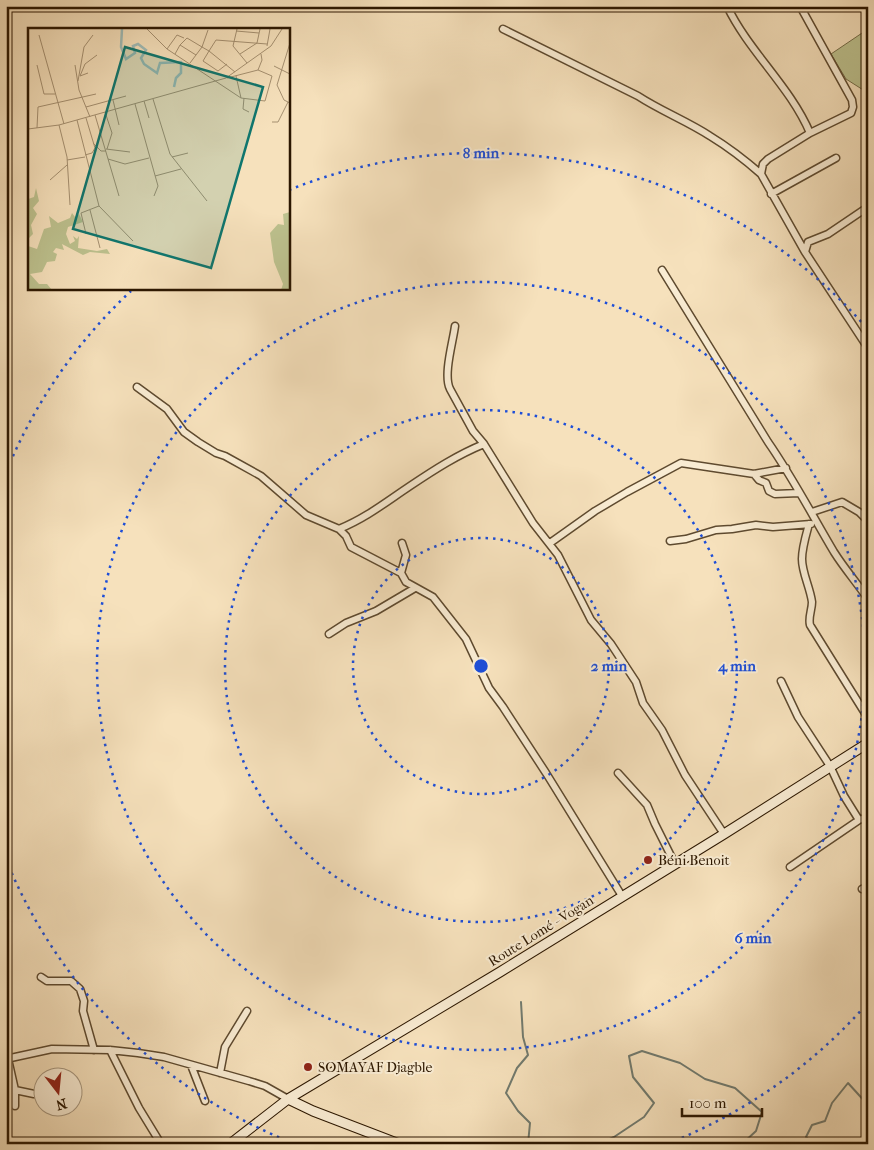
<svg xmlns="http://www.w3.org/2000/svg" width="874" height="1150" viewBox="0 0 874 1150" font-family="'IM FELL French Canon',serif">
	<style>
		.green { fill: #bdc28f; stroke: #746c48 }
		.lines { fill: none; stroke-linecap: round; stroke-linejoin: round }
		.stream { stroke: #717a6e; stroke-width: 2 }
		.street-casing { stroke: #5e4a2f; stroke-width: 9 }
		.secondary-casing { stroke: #2c1700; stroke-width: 11 }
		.street { stroke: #f9ecd3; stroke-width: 6 }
		.secondary { stroke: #f9ecd3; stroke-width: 9 }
		.ring { fill: none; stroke: #1d4ed8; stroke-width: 2.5; stroke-dasharray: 2.5 5 }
		.poi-dot { fill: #8f2418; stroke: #f9ecd3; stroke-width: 2 }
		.labels { text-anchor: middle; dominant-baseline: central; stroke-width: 4; stroke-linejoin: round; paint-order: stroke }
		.poi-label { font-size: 14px; fill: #2c1700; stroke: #f9ecd3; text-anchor: start }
		.street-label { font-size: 14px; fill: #2c1700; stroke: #f9ecd3 }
		.inset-river { fill: none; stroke: #9fbcb8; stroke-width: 2.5 }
		.inset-road { fill: none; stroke: #a59071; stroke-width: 1 }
		.view { fill: #0f766e; fill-opacity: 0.15; stroke: #0f766e; stroke-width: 2.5 }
		.inset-edge { fill: none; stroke: #2c1700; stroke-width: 2.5 }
		.centre { fill: #1d4ed8; stroke: #f9ecd3; stroke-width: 2.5 }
		.ring-label { font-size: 15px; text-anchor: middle; font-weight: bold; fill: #1d4ed8; stroke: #f9ecd3; stroke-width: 4; stroke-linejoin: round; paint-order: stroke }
	</style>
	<rect width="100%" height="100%" fill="#f6e1bc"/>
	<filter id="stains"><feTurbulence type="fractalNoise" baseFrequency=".004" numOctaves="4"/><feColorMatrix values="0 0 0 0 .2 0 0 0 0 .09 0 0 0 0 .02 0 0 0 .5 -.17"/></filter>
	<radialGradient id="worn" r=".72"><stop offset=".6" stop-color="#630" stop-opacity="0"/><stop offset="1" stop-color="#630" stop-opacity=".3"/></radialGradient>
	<path class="green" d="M868 29V93L846 79 831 54Z"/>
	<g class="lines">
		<path class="stream" d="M521 1002 523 1037 528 1055 517 1068 506 1093 518 1111 530 1123 528 1144
			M599 1144 614 1137 644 1117 654 1103 633 1077 629 1056 642 1051 680 1063 705 1079 735 1088 762 1112 756 1131 742 1144
			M813 1144 806 1137 812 1125 825 1121 832 1103 848 1083 868 1105"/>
		<defs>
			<path id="street" d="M727 6C749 52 790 86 810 133
				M800 6 852 100 853 107 851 113 810 133 768 159 763 164 761 174 805 252 868 348
				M503 29 638 96C661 111 687 121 710 136 728 147 745 160 761 174
				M771 194 836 158
				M805 252 808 242 828 234 865 209
				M662 270 768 442C793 478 812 515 834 552 844 568 857 583 868 599
				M455 326C453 342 443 375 450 389L473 431 484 444 533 523 558 555 591 620 611 644 636 682 643 703 662 730 685 775 724 834
				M137 387 167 409 184 432 198 442 216 453 225 456 261 476 306 515 339 529 346 536 351 547 401 573 406 582 433 597 466 639 489 688 503 707 546 773 622 896
				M754 474 759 480 766 483 769 491 775 494 799 493
				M812 512 842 502 859 512 868 521
				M809 524C806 535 802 548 802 559 802 573 810 587 812 602 812 610 808 617 810 625L868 718
				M339 529C366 518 386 502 410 486 434 470 457 455 484 444
				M670 541 686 539 716 530 732 529 756 525 773 527 811 524
				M550 543 595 511 627 492 681 463 754 474 786 468
				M401 573 406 555 402 543
				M329 634 346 623 376 611 415 588
				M781 681 798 717 830 766 844 796 859 820
				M618 773 647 805 655 824 675 864
				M790 867 859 820 868 817
				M862 889 868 886
				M41 977 47 981H71L80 989 84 1001 83 1011 94 1050
				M110 1050 139 1108 161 1144
				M6 1059 52 1049 110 1050 138 1053 164 1057 249 1081 265 1086 288 1099
				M8 1059 15 1090V1106
				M191 1065 205 1101
				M220 1073 225 1047 247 1011
				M15 1090 34 1094H42"/>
			<path id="secondary" d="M288 1099 313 1111 399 1144
				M230 1144 288 1099 500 972 724 834 868 743"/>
		</defs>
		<use href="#street" class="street-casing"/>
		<use href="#secondary" class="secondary-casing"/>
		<use href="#street" class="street"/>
		<use href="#secondary" class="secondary"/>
	</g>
	<g class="ring">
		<circle cx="481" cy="666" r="128"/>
		<circle cx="481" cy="666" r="256"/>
		<circle cx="481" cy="666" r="384"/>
		<path d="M865 1006A513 513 0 0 1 669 1143M293 1143A513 513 0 0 1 7 862M7 470A513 513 0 0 1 131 291M289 190A513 513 0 0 1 865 326"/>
	</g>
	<g class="poi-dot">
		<circle cx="648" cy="860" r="5"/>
		<circle cx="308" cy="1067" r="5"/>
	</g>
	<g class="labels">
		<g class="poi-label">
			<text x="658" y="860">Béni Benoit</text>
			<text x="318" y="1067">SOMAYAF Djagble</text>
		</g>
		<g class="street-label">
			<text transform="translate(541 931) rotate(-32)">Route Lomé - Vogan</text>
		</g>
	</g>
	<g transform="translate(28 28)">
		<rect width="262" height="262" fill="#f6e1bc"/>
		<path d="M8 160 11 173 5 180 9 186 3 197 5 206 0 211V171L6 169ZM262 184V262H253L255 256 246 234 242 205 250 196 256 197 255 186ZM44 185 47 189 51 186 55 194 40 199 38 206 42 216 47 213 45 208 49 211 51 208 50 220 69 223 79 221 82 226 62 224 55 227 34 216 36 222 28 220 25 224 29 226 27 233 19 234 14 244 2 246 11 256H19L24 262H0V218L9 221 16 201 23 199 21 188 30 195 42 190Z" fill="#bdc28f"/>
		<path class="inset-river" d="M94 1 93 19 98 31 107 25 105 18 110 16 118 22 113 30 116 36 129 45 132 35 153 34V45L148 50 146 59"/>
		<path class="inset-road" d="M119 1 139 21 213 70 237 73 244 48M209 1 205 18 219 35M208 3 231 5M11 7 36 96M262 15 249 57 256 72 262 75M152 17 159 10 174 19 180 2M239 18 242 1M139 21 149 7 156 10M147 26 152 17 168 27M212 26 229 15 232 1M162 35 174 19 181 23 175 33 190 43 199 36M9 37 16 66H27M47 37 51 62 62 89M246 38 262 46M230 42 244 48M207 44 181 23 188 12 239 16M60 45 52 48 57 36 69 27M208 48 213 70M199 50 230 42 234 32 233 26M50 53 56 19 65 7M216 70 215 81 221 84M125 71 142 126 179 173M85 72 91 97M116 73 121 90M107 76 130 158 126 168M58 79 98 68M77 84 84 105 79 121M67 87 91 168M49 92 71 178 53 185 58 206M244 94H250L260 74M31 97 39 129 42 177M9 100 10 79 68 66M0 101 31 97 198 50 243 18 254 1M65 115 73 123H78M78 121 102 124M57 127 64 125 67 120 58 90M144 129 160 125M80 131 97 136 121 130M39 132 57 129M127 148 153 141M22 152 39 137M71 178 105 213M62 182 72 220"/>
		<path class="view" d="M97 19 235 59 183 240 45 201Z"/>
		<rect width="262" height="262" class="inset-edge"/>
	</g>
	<circle cx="481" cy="666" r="8" class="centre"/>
	<g class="ring-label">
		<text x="481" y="158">8 min</text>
		<text x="609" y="671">2 min</text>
		<text x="737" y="671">4 min</text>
		<text x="753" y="943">6 min</text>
	</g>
	<rect width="874" height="1150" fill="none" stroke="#f6e1bc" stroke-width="25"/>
	<rect x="8" y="8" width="859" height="1135" fill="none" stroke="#2c1700" stroke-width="2.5"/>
	<rect x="12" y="12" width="849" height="1125" fill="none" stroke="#2c1700"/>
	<g transform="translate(58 1092) rotate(164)"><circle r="24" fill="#f9ecd3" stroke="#a7977f"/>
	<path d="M0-4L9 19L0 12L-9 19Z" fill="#8f2418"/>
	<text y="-8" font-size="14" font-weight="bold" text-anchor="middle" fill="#2c1700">N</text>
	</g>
	<path d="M682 1108v8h80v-8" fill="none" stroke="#2c1700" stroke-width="2.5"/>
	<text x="689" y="1108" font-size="15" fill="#2c1700" stroke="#f9ecd3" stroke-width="4" paint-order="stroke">100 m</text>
	<rect width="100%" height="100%" filter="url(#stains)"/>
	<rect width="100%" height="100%" fill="url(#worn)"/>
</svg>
